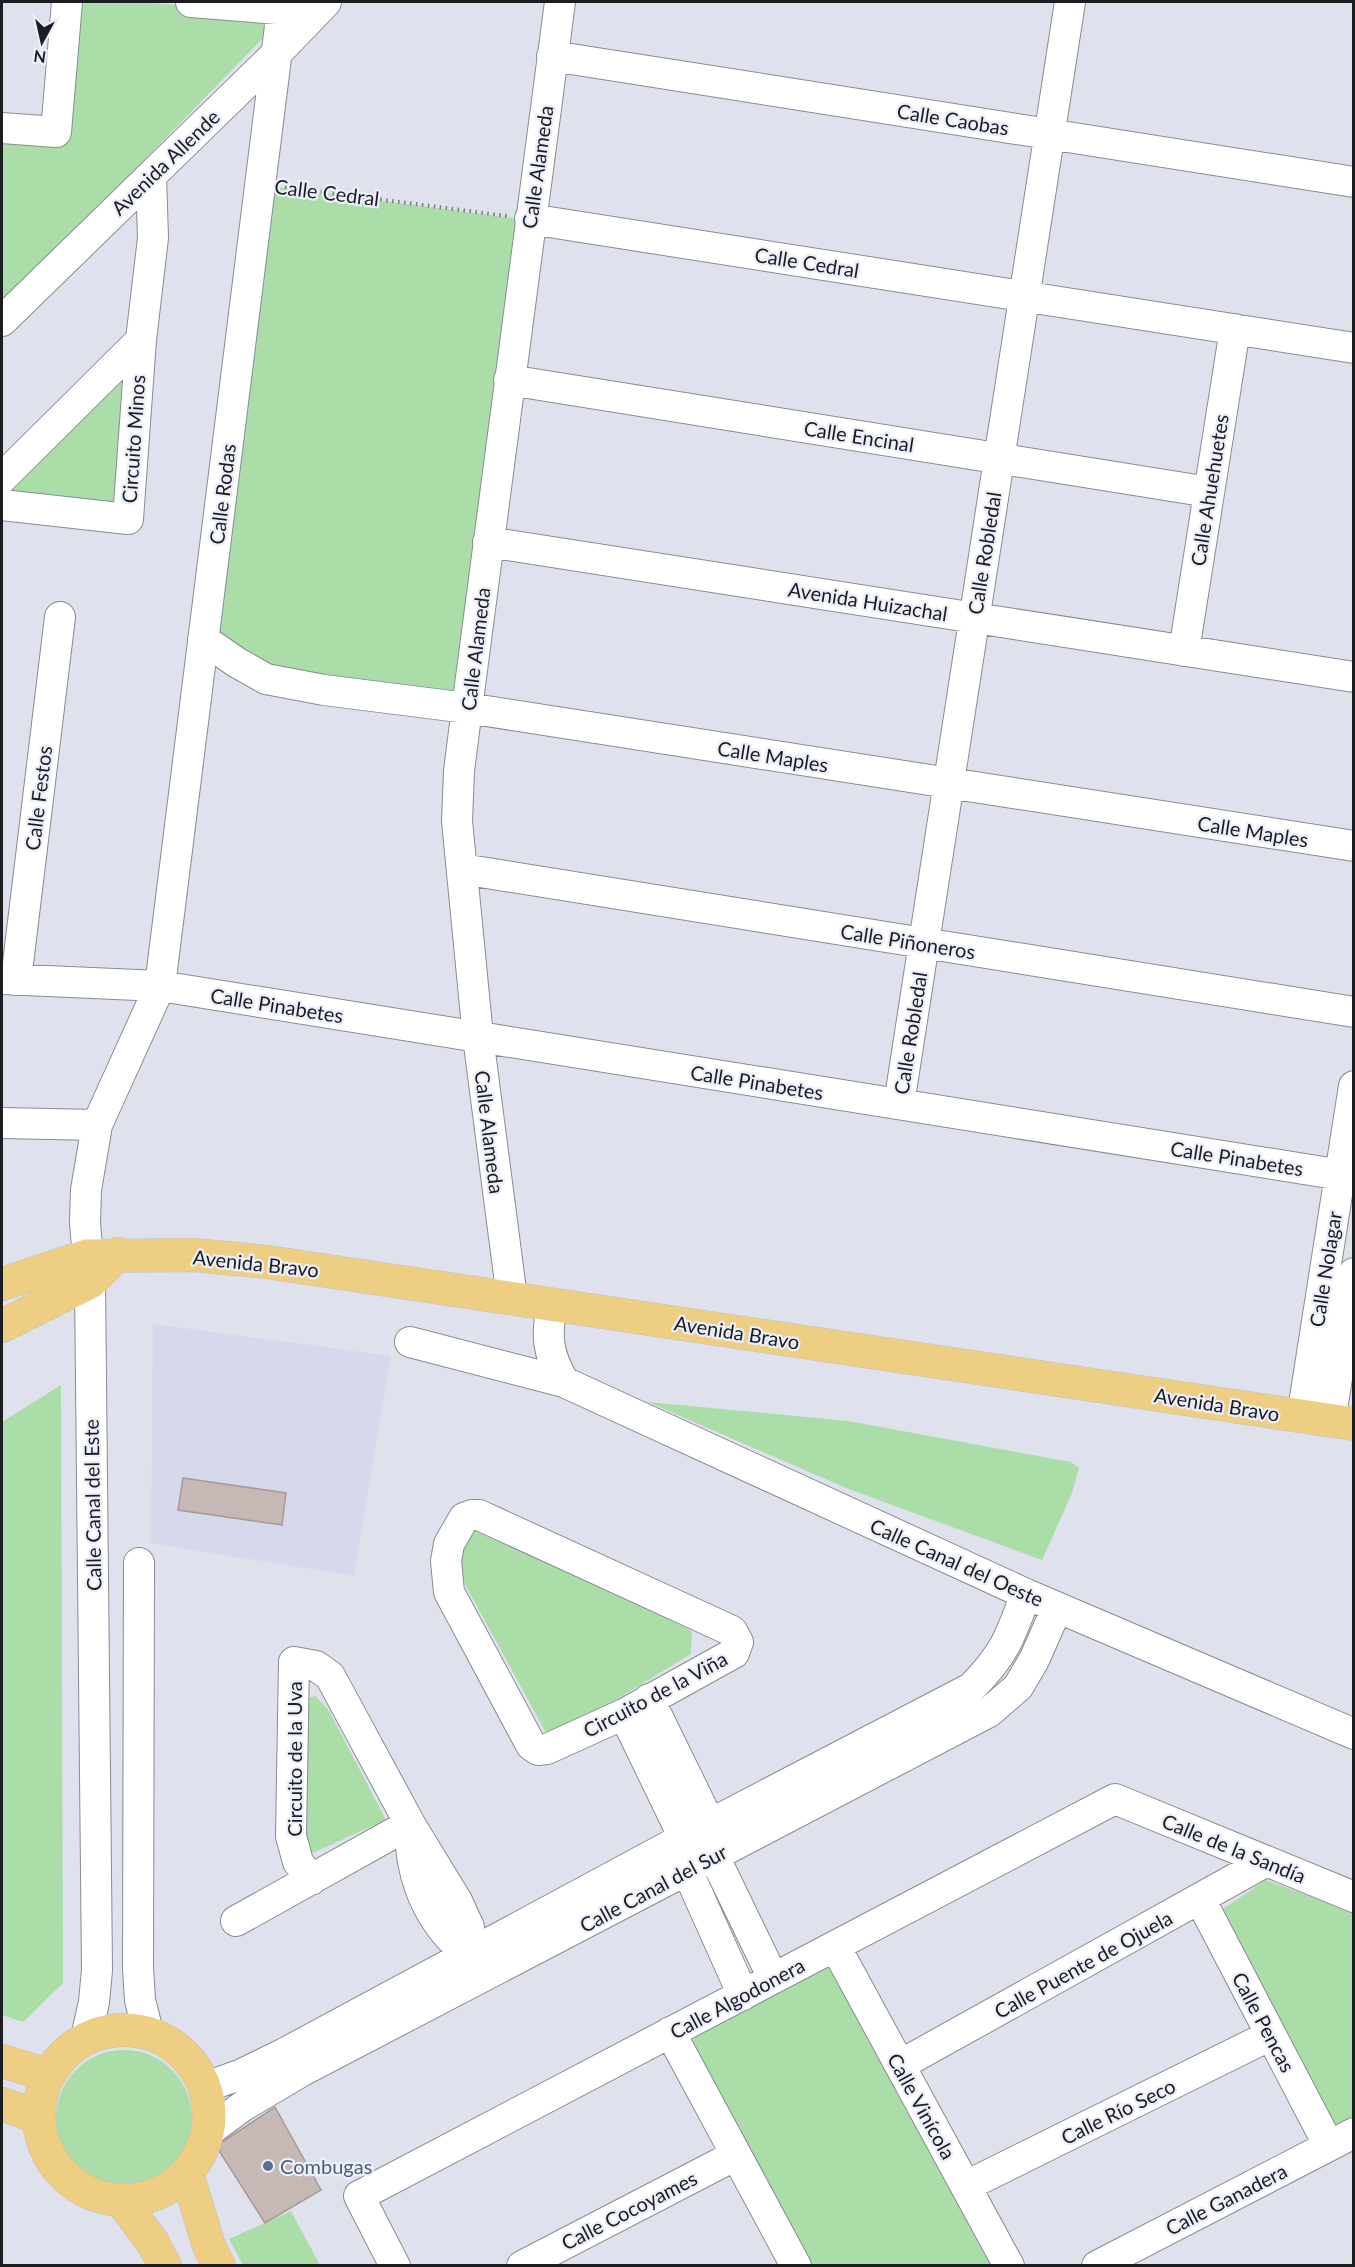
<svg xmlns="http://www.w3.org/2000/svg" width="1355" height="2267" viewBox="0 0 1355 2267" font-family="Lato,sans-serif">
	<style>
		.built { fill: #d6d9ec }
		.green { fill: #abdda9 }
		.building { fill: #c6b9b5; stroke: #a69996; stroke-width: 1.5 }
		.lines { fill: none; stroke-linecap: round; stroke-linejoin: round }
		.minor-casing { stroke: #898b95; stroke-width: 32 }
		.major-casing { stroke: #bfc0c1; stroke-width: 34 }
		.path { stroke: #777980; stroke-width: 4; stroke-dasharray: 1.5 4.5; stroke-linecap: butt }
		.minor { stroke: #fff; stroke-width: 30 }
		.major { stroke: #eece82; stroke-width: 33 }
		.service-dot { fill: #5c6f8a; stroke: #eceefa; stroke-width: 2 }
		.labels { text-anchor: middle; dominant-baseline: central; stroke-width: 4.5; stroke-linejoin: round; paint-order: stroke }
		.street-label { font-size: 20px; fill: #1c1d21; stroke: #eceefa }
		.service-label { font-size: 20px; fill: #4e5e75; stroke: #eceefa; text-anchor: start }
	</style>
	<rect width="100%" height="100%" fill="#dfe1ec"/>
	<path class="built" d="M153 1324 391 1356 354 1576 151 1543Z"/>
	<path class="green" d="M77 2H142L276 14 269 32 2 306V122L64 125Z
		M262 185 528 220 465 705 269 676 207 638Z
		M138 344 125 515 2 503V482Z
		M61 1385 63 1983 23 2022 2 2015V1422Z
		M648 1402 848 1421 1071 1462 1079 1468 1072 1493 1042 1560 846 1488Z
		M477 1530 520 1546 692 1631 691 1654 550 1740 455 1566 462 1534Z
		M315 1696 328 1709 386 1820 308 1855 300 1701Z
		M1266 1880 1353 1912V2129L1332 2141 1220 1911Z
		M832 1960 997 2265H808L687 2042Z
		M56 2118a68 68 0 1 1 136 0a68 68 0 1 1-136 0Z
		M291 2211 320 2265H243L229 2239Z"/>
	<path class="building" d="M183 1478 286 1493 282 1525 178 1510Z
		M275 2107 321 2190 265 2223 216 2146Z"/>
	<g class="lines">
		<defs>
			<path id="minor" d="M191 2 302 11
				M552 56 1354 182
				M2 128 56 132 67 2
				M530 219 1354 348
				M2 321 276 54 326 2
				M509 380 1209 492
				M2 478 141 340
				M2 505 128 519 141 340 153 238 151 176
				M488 542 1354 677
				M203 639 236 662 266 679 324 690 467 708 1354 846
				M1184 651 1235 329
				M462 869 1354 1012
				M2 979 160 986 1354 1177
				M16 980 60 617
				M899 1104 1070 2
				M2 1123 97 1125
				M512 1298 478 1037 457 821 459 771 467 708 560 2
				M553 1304C545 1335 548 1355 564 1382L1026 1594 1354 1734
				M410 1342 564 1382
				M1302 1417 1354 1086
				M1330 1421 1354 1273
				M472 1515H479L732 1631 738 1642 734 1653 624 1714 547 1749 538 1750 531 1745 449 1592 446 1561 449 1544 464 1518Z
				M139 1563 138 1968 140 2000 148 2032
				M649 1699 710 1824 714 1856 773 1978
				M624 1714 684 1838 687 1870 743 1995
				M410 1824C409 1868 423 1911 455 1943 463 1950 469 1953 475 1962
				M311 1880 298 1862 291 1836 294 1662 316 1666 330 1676 410 1824 457 1901 469 1927V1953
				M1200 1899 1329 2146
				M236 1921 410 1824
				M835 1946 1009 2266
				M670 2032 796 2266
				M86 2038 94 2002 97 1970 90 1282 85 1223 86 1190 97 1125 160 986 283 2
				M900 2065 1265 1862
				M206 2087 242 2074 283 2054 710 1824 971 1688C1004 1655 1010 1638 1026 1594
				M209 2131 243 2106 302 2071 989 1712 1018 1687 1034 1660 1057 1608
				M966 2186 1271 2035
				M395 2266 359 2196 1115 1799 1354 1897
				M522 2266 736 2155
				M1097 2266 1354 2133"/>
			<path id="major" d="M2 1284 87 1256 194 1255 267 1262 1354 1424
				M2 1326 90 1282 118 1254
				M39 2115a85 85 0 1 1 170 0a85 85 0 1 1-170 0Z
				M2 2061 48 2075
				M2 2104 38 2117
				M187 2174 209 2246 219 2266
				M121 2200 153 2243 165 2266"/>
		</defs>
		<use href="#minor" class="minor-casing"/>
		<use href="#major" class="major-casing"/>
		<path class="path" d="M285 187 507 216"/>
		<use href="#minor" class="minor"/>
		<use href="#major" class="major"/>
	</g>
	<circle class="service-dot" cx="268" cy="2166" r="6"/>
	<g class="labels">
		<g class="street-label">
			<text transform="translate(953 119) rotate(9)">Calle Caobas</text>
			<text transform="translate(165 162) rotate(-44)">Avenida Allende</text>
			<text transform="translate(537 167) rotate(-82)">Calle Alameda</text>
			<text transform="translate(327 192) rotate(7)">Calle Cedral</text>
			<text transform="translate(807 262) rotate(9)">Calle Cedral</text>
			<text transform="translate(859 436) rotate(9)">Calle Encinal</text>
			<text transform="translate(133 439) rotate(-86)">Circuito Minos</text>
			<text transform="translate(1209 490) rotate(-81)">Calle Ahuehuetes</text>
			<text transform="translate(222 494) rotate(-83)">Calle Rodas</text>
			<text transform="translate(984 553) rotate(-81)">Calle Robledal</text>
			<text transform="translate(868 601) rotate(9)">Avenida Huizachal</text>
			<text transform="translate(475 649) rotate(-83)">Calle Alameda</text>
			<text transform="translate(773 756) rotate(9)">Calle Maples</text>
			<text transform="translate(38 798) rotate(-83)">Calle Festos</text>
			<text transform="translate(1253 831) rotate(9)">Calle Maples</text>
			<text transform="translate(908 941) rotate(9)">Calle Piñoneros</text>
			<text transform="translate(277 1005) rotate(9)">Calle Pinabetes</text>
			<text transform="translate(910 1033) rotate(-81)">Calle Robledal</text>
			<text transform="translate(757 1082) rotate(9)">Calle Pinabetes</text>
			<text transform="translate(490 1132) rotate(83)">Calle Alameda</text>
			<text transform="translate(1237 1158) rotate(9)">Calle Pinabetes</text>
			<text transform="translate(256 1263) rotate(6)">Avenida Bravo</text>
			<text transform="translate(1325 1269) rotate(-81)">Calle Nolagar</text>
			<text transform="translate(737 1332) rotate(9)">Avenida Bravo</text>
			<text transform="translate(1217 1404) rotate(9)">Avenida Bravo</text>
			<text transform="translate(92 1505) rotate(-91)">Calle Canal del Este</text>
			<text transform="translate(957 1562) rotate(24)">Calle Canal del Oeste</text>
			<text transform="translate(655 1694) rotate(-28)">Circuito de la Viña</text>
			<text transform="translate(294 1759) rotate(-90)">Circuito de la Uva</text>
			<text transform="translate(1234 1848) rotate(22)">Calle de la Sandía</text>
			<text transform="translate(653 1888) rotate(-28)">Calle Canal del Sur</text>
			<text transform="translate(1083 1964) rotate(-29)">Calle Puente de Ojuela</text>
			<text transform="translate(737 1998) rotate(-28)">Calle Algodonera</text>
			<text transform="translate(1264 2022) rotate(62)">Calle Pencas</text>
			<text transform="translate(922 2106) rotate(61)">Calle Vinícola</text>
			<text transform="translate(1118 2111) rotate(-26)">Calle Río Seco</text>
			<text transform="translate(1226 2199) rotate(-27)">Calle Ganadera</text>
			<text transform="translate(629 2210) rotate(-27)">Calle Cocoyames</text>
		</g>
		<g class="service-label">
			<text x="280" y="2166">Combugas</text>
		</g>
	</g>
	<rect width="1355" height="2267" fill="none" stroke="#1c1d21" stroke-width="6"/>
	<g transform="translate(42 42) rotate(188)" stroke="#eceefa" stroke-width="4.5" paint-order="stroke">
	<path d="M0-4.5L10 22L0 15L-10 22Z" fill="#1c1d21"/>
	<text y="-9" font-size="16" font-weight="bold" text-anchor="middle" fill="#1c1d21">N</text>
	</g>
</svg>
